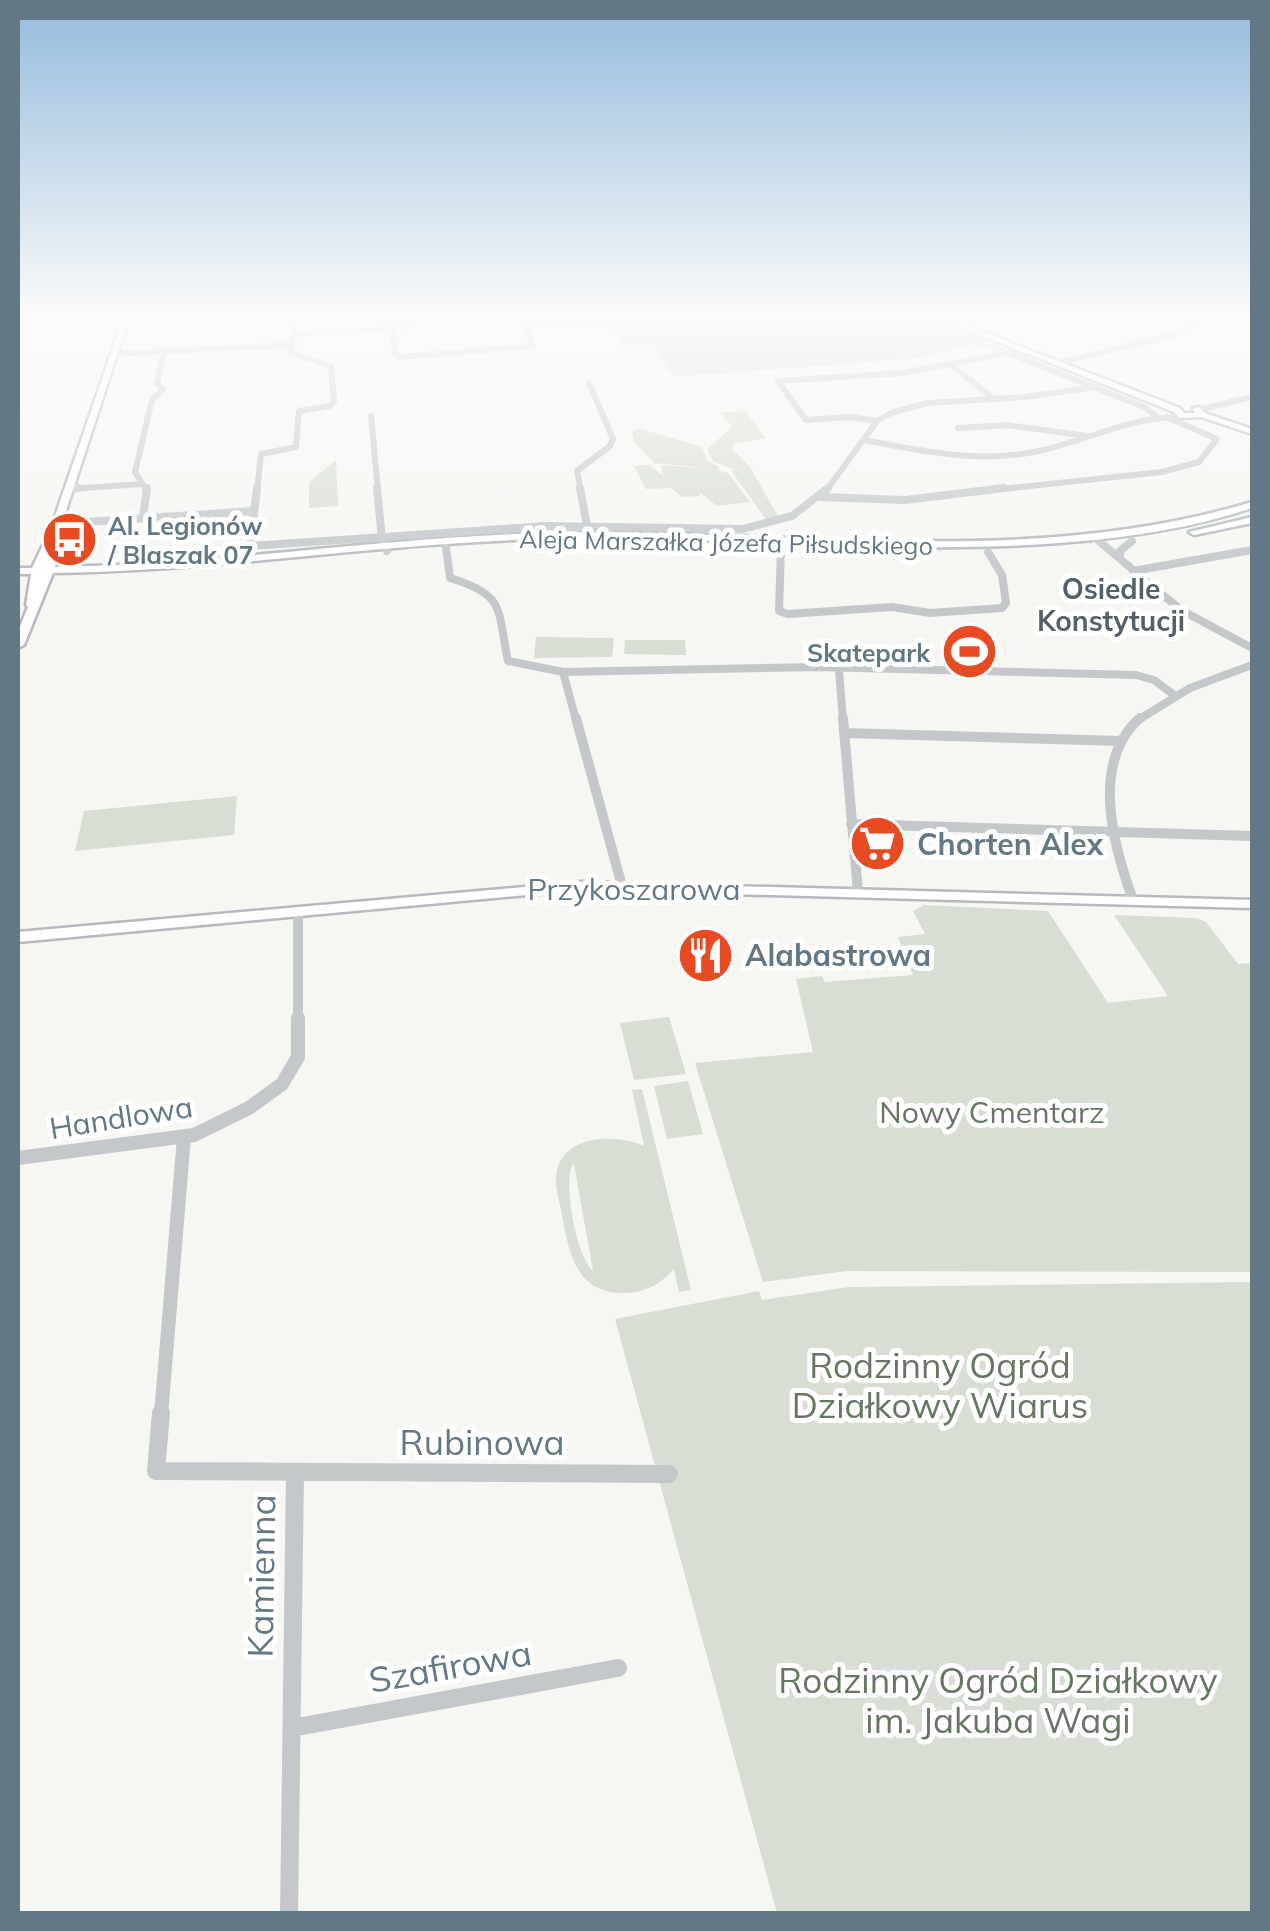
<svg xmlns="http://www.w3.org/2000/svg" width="1270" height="1931" viewBox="0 0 1270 1931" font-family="Mulish,sans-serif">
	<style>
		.green { fill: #d8ded4; fill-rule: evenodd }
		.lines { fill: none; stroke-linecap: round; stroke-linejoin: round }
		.secondary-casing { stroke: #b4babe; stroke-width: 5 }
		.street-far4 { stroke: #c4c8cb; stroke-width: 6 }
		.street-far3 { stroke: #c4c8cb; stroke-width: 8 }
		.street-far2 { stroke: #c4c8cb; stroke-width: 10 }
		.street-far1 { stroke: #c4c8cb; stroke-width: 14 }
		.street { stroke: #c4c8cb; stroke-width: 18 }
		.secondary { fill: #fff; fill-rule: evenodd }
		.labels { text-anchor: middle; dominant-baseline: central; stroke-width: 10; stroke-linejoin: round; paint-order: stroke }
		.far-poi-label { font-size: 25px; font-weight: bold; fill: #647785; stroke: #fff; text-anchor: start }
		.far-street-label { font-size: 25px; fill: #647785; stroke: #fff }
		.far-neighbourhood-label { font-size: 28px; font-weight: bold; fill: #53606a; stroke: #fff }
		.poi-label { font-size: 30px; font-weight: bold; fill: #647785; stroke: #fff; text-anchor: start }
		.street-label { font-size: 30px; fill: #647785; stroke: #fff }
		.park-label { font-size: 30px; fill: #657760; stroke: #fff }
		.near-park-label { font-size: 35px; fill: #657760; stroke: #fff }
		.near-street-label { font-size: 35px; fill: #647785; stroke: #fff }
	</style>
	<rect width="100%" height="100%" fill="#f6f6f3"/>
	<path class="green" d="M524 315H921L1010 351 1000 353 973 344 920 358 673 377 652 345 622 346 610 326 531 330Z
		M745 411 766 438 734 444 732 449 750 467 779 518 767 521 732 472 734 469 714 462 707 450 732 426 720 413Z
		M638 428 702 447 707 460 720 468 717 470 728 473 750 502 717 506 699 492 700 496 682 497 671 488 646 489 634 466 649 465 676 485 663 475 661 465 715 469 654 463 634 442 632 431Z
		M336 460 338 506 309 508V482Z
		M595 539 936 548 1090 540 1093 543 926 551Z
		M536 637 614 638 612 657 534 658Z
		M625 640H685L686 655 624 654Z
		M237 796 234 835 75 851 84 811Z
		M924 905 1048 911 1108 1003 1168 996 1114 915 1196 918 1206 922 1238 964 1252 963V1272L847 1271 763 1282 695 1063 813 1052 796 979 822 976 825 982 913 975 898 937 925 934 913 911Z
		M669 1017 686 1074 634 1080 620 1023Z
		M688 1081 703 1134 667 1139 654 1086Z
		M642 1089 691 1290 679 1292 674 1269C662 1283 646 1292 627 1293 577 1295 569 1255 562 1215 560 1203 555 1189 556 1177 559 1134 616 1133 644 1146L632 1090ZM573 1164H574L593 1271C577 1258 562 1182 573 1164Z
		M1252 1282V1913H777L615 1319 759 1291 762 1300 849 1287Z"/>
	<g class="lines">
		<defs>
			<path id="secondary" d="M124 315H130L58 535 61 537 55 567C219 565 381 537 545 533 781 527 1021 571 1252 502V508C1190 529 1125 538 1059 543 887 556 716 534 544 539 380 543 217 571 53 573L24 645 18 648V631L28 607 26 605 31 574H18V568H32L51 528Z
				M930 315H939L1180 408 1184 413H1195L1192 409 1199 407 1205 413 1252 429V434L1201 417 1179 418 1174 412Z
				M1252 517V523L1194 535 1189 532Z
				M581 882 1252 900V908L581 890 18 942V932Z"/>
		</defs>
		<use href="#secondary" class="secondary-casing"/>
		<path class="street-far4" d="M392 328 396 354 400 357 533 346 521 315
			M293 334 409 327 413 325 412 315
			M1008 353 1144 407 1156 416
			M114 354 291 345
			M1057 363 1180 333 1210 315
			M951 365 994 399
			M1198 410 1252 397
			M371 416 378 491
			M877 421 850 417 806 420 778 381 902 373 1023 350
			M958 428 1007 425 1087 436
			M864 440C922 451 980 464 1039 451 1085 441 1126 419 1173 417
			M69 489 142 484
			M147 491 135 472 152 400 163 389 157 383 164 352
			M257 491 261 454 296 447 299 411 330 406 334 401 331 366 291 353 295 321 286 315
			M581 491 577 471 610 446 613 439 589 383
			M826 491 877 421 891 413 927 403 1025 397 1096 387
			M984 491 1162 472 1199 462 1217 439 1167 417"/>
		<path class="street-far3" d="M377 488 382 540 387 551
			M580 488 590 542
			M69 489 78 488
			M821 497 905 500 1004 488
			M143 518 147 488
			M57 524 254 511
			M1094 537 1181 610 1252 648
			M252 546 546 526 743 529 792 516 828 488
			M446 547 450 578C506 595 497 608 508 661L563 672 576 720
			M781 548 779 611 788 614 892 607 930 613 1002 608 1006 603 1002 575 988 552
			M249 556 257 488
			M1120 558V551L1132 541
			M1133 571 1252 550
			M839 670 843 720
			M563 672 818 667 1136 675 1154 680 1174 695
			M1138 720 1190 688 1252 665"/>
		<path class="street-far2" d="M576 718 622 886
			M843 718 858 892
			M844 733 1121 741
			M851 824 1252 836
			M1133 900C1113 845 1090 762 1140 718
			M298 911V1021"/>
		<path class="street-far1" d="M18 1158 194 1135 249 1108 282 1084 298 1057V1018
			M161 1415 184 1137"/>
		<path class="street" d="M161 1413 156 1471 669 1474
			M292 1728 618 1668
			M289 1914 295 1472"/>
		<use href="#secondary" class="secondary"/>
	</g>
	<linearGradient id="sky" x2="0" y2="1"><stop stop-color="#95bbdc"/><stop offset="0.54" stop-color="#fbfbfa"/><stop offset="1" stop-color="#fbfbfa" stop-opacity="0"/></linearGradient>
	<rect width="1270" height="585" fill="url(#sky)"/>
	<defs>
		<symbol id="bus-disc" viewBox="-11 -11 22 22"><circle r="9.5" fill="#e84a22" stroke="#fff"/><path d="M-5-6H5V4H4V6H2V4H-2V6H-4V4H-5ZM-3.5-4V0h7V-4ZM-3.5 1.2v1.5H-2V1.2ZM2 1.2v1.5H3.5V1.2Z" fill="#fff"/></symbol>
		<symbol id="stadium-disc" viewBox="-11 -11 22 22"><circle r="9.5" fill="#e84a22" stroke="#fff"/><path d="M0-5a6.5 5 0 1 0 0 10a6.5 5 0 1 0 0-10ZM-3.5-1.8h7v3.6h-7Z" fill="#fff"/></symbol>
		<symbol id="supermarket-disc" viewBox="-11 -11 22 22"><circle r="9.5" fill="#e84a22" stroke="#fff"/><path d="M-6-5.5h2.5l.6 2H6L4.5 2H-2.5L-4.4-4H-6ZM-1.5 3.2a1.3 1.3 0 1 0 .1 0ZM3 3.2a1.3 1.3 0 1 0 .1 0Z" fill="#fff"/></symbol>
		<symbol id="restaurant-disc" viewBox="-11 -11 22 22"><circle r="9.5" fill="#e84a22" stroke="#fff"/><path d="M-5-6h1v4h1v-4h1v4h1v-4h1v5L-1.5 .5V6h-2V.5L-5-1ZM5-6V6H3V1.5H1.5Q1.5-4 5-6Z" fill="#fff"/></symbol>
	</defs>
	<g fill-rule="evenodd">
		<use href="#bus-disc" x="38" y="508" width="63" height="63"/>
		<use href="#stadium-disc" x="938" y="620" width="63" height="63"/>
		<use href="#supermarket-disc" x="846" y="812" width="63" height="63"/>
		<use href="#restaurant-disc" x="674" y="924" width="63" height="63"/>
	</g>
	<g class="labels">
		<g class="far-poi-label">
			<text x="108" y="525">Al. Legionów<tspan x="108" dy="29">/ Blaszak 07</tspan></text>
			<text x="930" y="652" text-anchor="end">Skatepark</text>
		</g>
		<g class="far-street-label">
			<text transform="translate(726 542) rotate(1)">Aleja Marszałka Józefa Piłsudskiego</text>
		</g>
		<g class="far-neighbourhood-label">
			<text x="1111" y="588">Osiedle<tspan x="1111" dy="32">Konstytucji</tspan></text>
		</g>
		<g class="poi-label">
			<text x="917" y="844">Chorten Alex</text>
			<text x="745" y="955">Alabastrowa</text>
		</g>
		<g class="street-label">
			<text x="634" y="889">Przykoszarowa</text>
			<text transform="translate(121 1117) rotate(-9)">Handlowa</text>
		</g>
		<g class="park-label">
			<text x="992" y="1112">Nowy Cmentarz</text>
		</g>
		<g class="near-park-label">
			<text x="940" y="1365">Rodzinny Ogród<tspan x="940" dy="40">Działkowy Wiarus</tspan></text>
			<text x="998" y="1680">Rodzinny Ogród Działkowy<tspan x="998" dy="40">im. Jakuba Wagi</tspan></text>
		</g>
		<g class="near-street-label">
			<text x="482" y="1442">Rubinowa</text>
			<text transform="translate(261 1576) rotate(-89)">Kamienna</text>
			<text transform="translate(450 1666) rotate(-10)">Szafirowa</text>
		</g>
	</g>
	<rect width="1270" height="1931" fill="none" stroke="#647785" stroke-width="40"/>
</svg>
